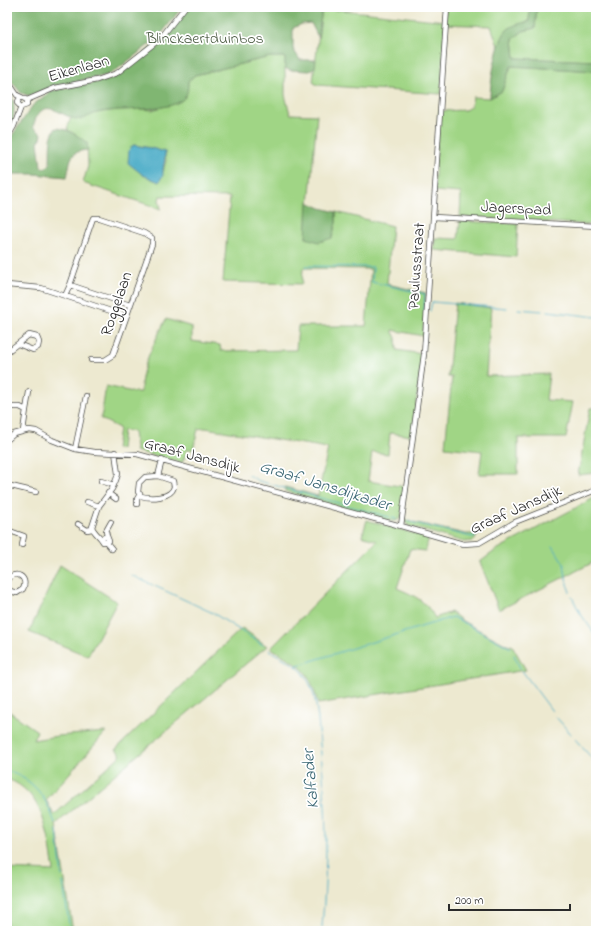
<svg xmlns="http://www.w3.org/2000/svg" width="603" height="938" viewBox="0 0 603 938" font-family="'Indie Flower',sans-serif">
	<style>
		.green { fill: #a0d585; stroke: #668058; fill-rule: evenodd }
		.forest { fill: #80b672; stroke: #56704e }
		.water { fill: #46aac6; stroke: #386a78 }
		.lines { fill: none; stroke-linecap: round; stroke-linejoin: round }
		.stream { stroke: #46aac6; stroke-width: 1 }
		.minor-casing { stroke: #484844; stroke-width: 6 }
		.minor { stroke: #fff; stroke-width: 4.5 }
		.labels { text-anchor: middle; dominant-baseline: central; stroke-width: 3.5; stroke-linejoin: round; paint-order: stroke }
		.park-label { font-size: 16px; fill: #4e5e46; stroke: #fff }
		.street-label { font-size: 16px; fill: #2b2b2b; stroke: #fff }
		.water-label { font-size: 17px; font-style: italic; fill: #376471; stroke: #fff }
	</style>
	<rect width="100%" height="100%" fill="#fff"/>
	<filter id="ink" filterUnits="userSpaceOnUse"><feTurbulence type="fractalNoise" baseFrequency=".025" numOctaves="2"/><feDisplacementMap in="SourceGraphic" scale="8" xChannelSelector="R" yChannelSelector="G"/><feConvolveMatrix kernelMatrix="1 2 1 2 8 2 1 2 1" color-interpolation-filters="sRGB"/></filter>
	<filter id="wash" filterUnits="userSpaceOnUse"><feTurbulence type="fractalNoise" baseFrequency=".012" numOctaves="4" result="noise"/><feDisplacementMap in="SourceGraphic" scale="16" xChannelSelector="R" yChannelSelector="G"/><feGaussianBlur stdDeviation="0.9" result="paint"/><feColorMatrix in="noise" values="0 0 0 0 0 0 0 0 0 0 0 0 0 0 0 0 0 1.4 0 .05"/><feComposite in="paint" operator="in"/></filter>
	<g filter="url(#wash)">
		<rect width="100%" height="100%" fill="#ede9d0"/>
		<path class="green" d="M446 7H530L529 22C512 25 504 32 499 49L491 26 445 24 441 94 317 85 313 82 322 8 445 21Z
			M537 7H596V61L515 58 513 39 523 31 535 28Z
			M270 57H285V95L290 114 317 115 306 238 336 223V212L392 226 387 284 426 293 423 336 392 330 396 338 397 350 422 354 412 436 390 433 388 454 372 452 368 481 406 487 401 518 396 521H387L285 491V487L318 496 328 448 205 428 198 429 193 450 188 449 182 463 135 451 136 449 134 432 123 430 121 449H116L119 428 101 419 106 386 133 392H141C140 367 155 342 166 319L192 327V341L220 345 221 351 296 350 298 326H366L371 269 303 268 302 284 223 282 230 197 160 196 159 200 161 209 83 183 88 166 87 143 67 129 71 117 84 118 90 114 102 112 131 108 152 110 172 104 181 101 186 95 188 81 195 75ZM134 145 151 148 165 152 166 161 159 182 143 175Z
			M511 66 596 71V225L460 217 461 193 434 191 439 111 465 110 471 107 473 97 490 98 502 91Z
			M460 221 518 224 516 257 434 250 435 238 458 239Z
			M455 303 491 308 486 376 549 374 546 400 573 402 566 438H518V474H479L482 451 445 447 452 377H448Z
			M590 408H596V473L578 475Z
			M596 497V561L499 610 480 562 496 550Z
			M367 520 429 538 425 551 410 549 397 588C415 596 425 600 435 618L451 612 464 622 509 646 512 645 526 670 318 704C309 667 301 667 271 648L377 541 362 536Z
			M404 520 465 534H478L474 541 464 542 408 526Z
			M60 565 117 602 88 656 29 632Z
			M242 628 267 646 56 824 73 931H7V869L54 871C49 838 44 791 7 779V710L37 731 33 740 57 736 106 732 46 800 54 815 121 755 116 749Z"/>
		<path class="forest" d="M7 7H182L159 37 115 71 108 75 55 86 30 96 21 93 7 76Z
			M186 7H270L310 13 308 7H339V10L322 9 318 37 311 23 302 24 293 28V49L300 60H316L315 67 310 71 289 70 285 68V57H270L195 75 188 81C188 88 188 96 182 100 167 112 122 108 101 112 94 113 87 118 81 119 64 122 43 89 33 127L42 134 41 138 38 142 41 167 46 168 50 164C51 151 48 138 56 128 69 129 77 135 87 143L88 150C68 151 71 161 67 177L34 174H7V143L33 105 51 91 108 80 117 75 162 39Z
			M530 7H537L535 28 523 31 513 39 515 58 596 61V71L511 66 502 91 490 98C490 83 497 38 508 29 515 24 522 23 529 22Z
			M7 86C16 100 17 118 7 132Z
			M308 202 321 208 336 212V223L332 238 319 242 306 238Z"/>
		<path class="water" d="M133 145 151 148 165 152C166 160 162 167 163 175L159 182 143 175 128 163 129 150Z"/>
		<g class="lines">
			<path class="stream" d="M306 266 373 267 372 282 425 294 424 310
				M518 309 542 311
				M430 311 432 302 507 308
				M548 311 596 317
				M248 475 259 481 396 519
				M407 521 472 537 480 534 492 522
				M553 546 564 564 567 584 570 592
				M131 575 213 613 263 645
				M572 597 580 613 594 633
				M269 650C278 656 299 665 304 674 318 694 318 721 320 744 327 807 328 865 322 927
				M514 655 520 668 552 711
				M295 666 453 617 511 648
				M556 717 571 734
				M575 739 596 763
				M7 771C34 779 46 797 55 823
				M57 830 62 876
				M63 882 70 931"/>
		</g>
	</g>
	<g filter="url(#ink)">
		<g class="lines">
			<defs>
				<path id="minor" d="M7 80 17 95 27 100
					M20 98 17 103 21 107 27 105V100
					M27 100 55 88 97 80 117 73 160 39 185 7
					M7 138 14 126 21 107
					M434 217 596 226
					M7 285 41 288 126 316
					M70 285 93 218H99L144 233 152 238V244L113 355 105 360H91
					M65 296 70 285 130 305
					M7 352 29 335 37 337 39 342 38 347 33 350 18 344
					M7 407H20L26 410 23 431
					M26 410 29 392
					M7 440 14 434 29 430 36 431 52 440 75 449 95 452 137 454 401 526 463 544 479 543 515 522 596 490
					M75 449 86 396
					M158 476 173 481 174 487C171 498 151 499 141 496L138 492 139 483 145 477 158 476 162 460
					M101 481 114 485
					M7 485 36 492
					M108 493 116 499
					M87 502 99 506
					M137 504V499L140 494
					M78 524 87 530 92 529
					M401 526 424 354 447 7
					M7 530 24 536 22 545
					M107 536 106 531 111 522
					M102 538 107 536 109 541 103 542C101 537 94 533 92 527L99 506 112 489 116 480 118 474 115 452
					M107 543 112 549
					M7 580C15 569 29 577 23 589L17 593 10 591 7 587"/>
			</defs>
			<use href="#minor" class="minor-casing"/>
			<use href="#minor" class="minor"/>
		</g>
	</g>
	<g class="labels">
		<g class="park-label">
			<text x="205" y="39">Blinckaertduinbos</text>
		</g>
		<g class="street-label">
			<text transform="translate(79 69) rotate(-16)">Eikenlaan</text>
			<text transform="translate(516 209) rotate(3)">Jagerspad</text>
			<text transform="translate(417 266) rotate(-86)">Paulusstraat</text>
			<text transform="translate(117 304) rotate(-71)">Roggelaan</text>
			<text transform="translate(192 456) rotate(15)">Graaf Jansdijk</text>
			<text transform="translate(516 510) rotate(-24)">Graaf Jansdijk</text>
		</g>
		<g class="water-label">
			<text transform="translate(325 486) rotate(17)">Graaf Jansdijkader</text>
			<text transform="translate(311 779) rotate(-95)">Kalfader</text>
		</g>
	</g>
	<rect width="603" height="938" fill="none" stroke="#fff" stroke-width="24"/>
	<path d="M449 904v6h121v-6" fill="none" stroke="#2b2b2b" stroke-width="2"/>
	<text x="455" y="904" font-size="12" fill="#2b2b2b" stroke="#ffffff" stroke-width="3" paint-order="stroke">200 m</text>
</svg>
